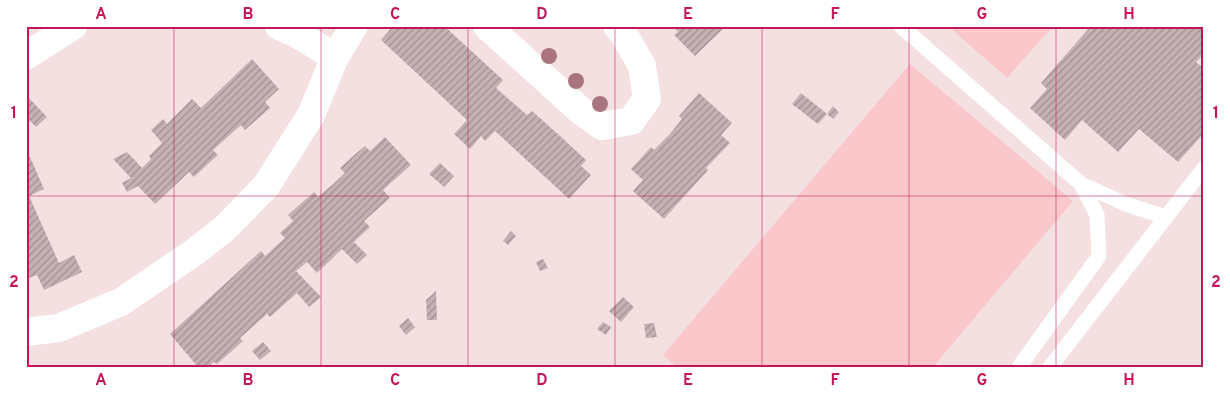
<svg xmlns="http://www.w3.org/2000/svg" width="1230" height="393" viewBox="0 0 1230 393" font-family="Overpass,sans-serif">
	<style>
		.green { fill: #fac7ca }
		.building { fill: url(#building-hatch) }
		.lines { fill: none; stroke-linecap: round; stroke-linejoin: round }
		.lane { stroke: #fff; stroke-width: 15 }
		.street { stroke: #fff; stroke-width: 28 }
		.tree { fill: #aa747c }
		.grid { fill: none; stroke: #c2185b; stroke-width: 1; stroke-opacity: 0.55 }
		.neatline { fill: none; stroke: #c2185b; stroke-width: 2 }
		.grid-label { font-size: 16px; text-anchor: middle; font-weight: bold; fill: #c2185b }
	</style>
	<defs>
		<pattern id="building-hatch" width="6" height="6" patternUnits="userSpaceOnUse" patternTransform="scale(1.25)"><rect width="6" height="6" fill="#c5b1b2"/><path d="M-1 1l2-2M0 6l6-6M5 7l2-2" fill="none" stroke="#a19091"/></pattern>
	</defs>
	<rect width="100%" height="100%" fill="#f5e0e1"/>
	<path class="green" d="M948 26H1053L1007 78Z
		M910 64 1073 201 933 367H677L663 355Z"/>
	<path class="building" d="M393 26H444L503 80 496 88 527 115 532 111 560 136 586 160 581 166 591 175 569 199 495 131 485 141 481 136 470 149 454 134 467 120 381 40Z
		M673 26H726L695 56 674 35 678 32Z
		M1091 26H1201L1204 29V54L1196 62 1204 69V133L1178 162 1139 129 1118 152 1082 120 1065 140 1030 108 1047 89 1041 83Z
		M252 59 279 89 265 102 270 108 245 130 241 125 213 150 218 155 194 177 189 172 155 204 138 186 127 192 122 183 131 178 113 159 127 152 142 168 151 159 149 156 162 143 151 130 163 119 167 124 192 99 201 108Z
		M699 93 732 123 721 135 730 143 706 168 708 170 664 219 633 191 643 180 631 169 651 147 654 150 669 135 682 119 679 116Z
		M801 93 827 114 818 124 792 104Z
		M26 95 47 117 36 127 26 117Z
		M833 106 839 112 833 119 827 114Z
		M385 137 411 165 383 190 390 198 364 221 370 227 354 242 367 255 357 264 342 249 317 273 307 262 296 271 321 297 309 307 297 293 270 317 267 314 240 338 243 341 217 364 214 362 208 367H198L170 334 261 251 265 256 285 238 280 233 293 221 288 215 314 192 318 197 331 186 345 173 340 168 352 157 365 146 370 151Z
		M30 157 44 189 29 196 59 263 74 255 82 272 44 290 37 275 26 279V158Z
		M440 163 454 176 444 187 429 174Z
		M511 231 516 236 508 245 503 241Z
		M543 259 548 268 540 271 536 262Z
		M436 291 437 320H427L426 300Z
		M623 297 634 307 621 322 609 311Z
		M408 318 415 327 406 335 399 326Z
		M603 322 611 327 606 335 597 329Z
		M654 323 657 337 646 338 644 324Z
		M263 342 271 351 260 360 252 351Z"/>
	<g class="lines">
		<path class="lane" d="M901 26 1081 184 1097 215 1099 256 1019 367
			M1081 184 1128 205 1166 217
			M1050 367 1204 168"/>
		<path class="street" d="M279 26 297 34 335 57
			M487 26 581 111 602 126 631 121 647 99 642 66 623 33 617 26
			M26 56 73 26
			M26 332 59 328 121 302 193 253 224 229 266 186 311 115 335 57 354 26"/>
	</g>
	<g class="tree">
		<circle cx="549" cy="56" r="8"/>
		<circle cx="576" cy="81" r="8"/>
		<circle cx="600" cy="104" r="8"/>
	</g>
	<path class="grid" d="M174 26V367M321 26V367M468 26V367M615 26V367M762 26V367M909 26V367M1056 26V367M26 196H1204"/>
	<rect width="1230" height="393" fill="none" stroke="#ffffff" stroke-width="55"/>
	<rect x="28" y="28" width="1174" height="338" class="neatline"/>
	<g class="grid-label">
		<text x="101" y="19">A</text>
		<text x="248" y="19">B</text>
		<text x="395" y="19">C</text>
		<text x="542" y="19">D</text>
		<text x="688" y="19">E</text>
		<text x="835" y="19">F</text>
		<text x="982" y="19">G</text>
		<text x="1129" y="19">H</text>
		<text x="14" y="118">1</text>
		<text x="1216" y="118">1</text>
		<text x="14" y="287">2</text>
		<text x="1216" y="287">2</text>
		<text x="101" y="385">A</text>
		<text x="248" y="385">B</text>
		<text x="395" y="385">C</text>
		<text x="542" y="385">D</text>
		<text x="688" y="385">E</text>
		<text x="835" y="385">F</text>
		<text x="982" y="385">G</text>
		<text x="1129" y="385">H</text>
	</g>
</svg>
